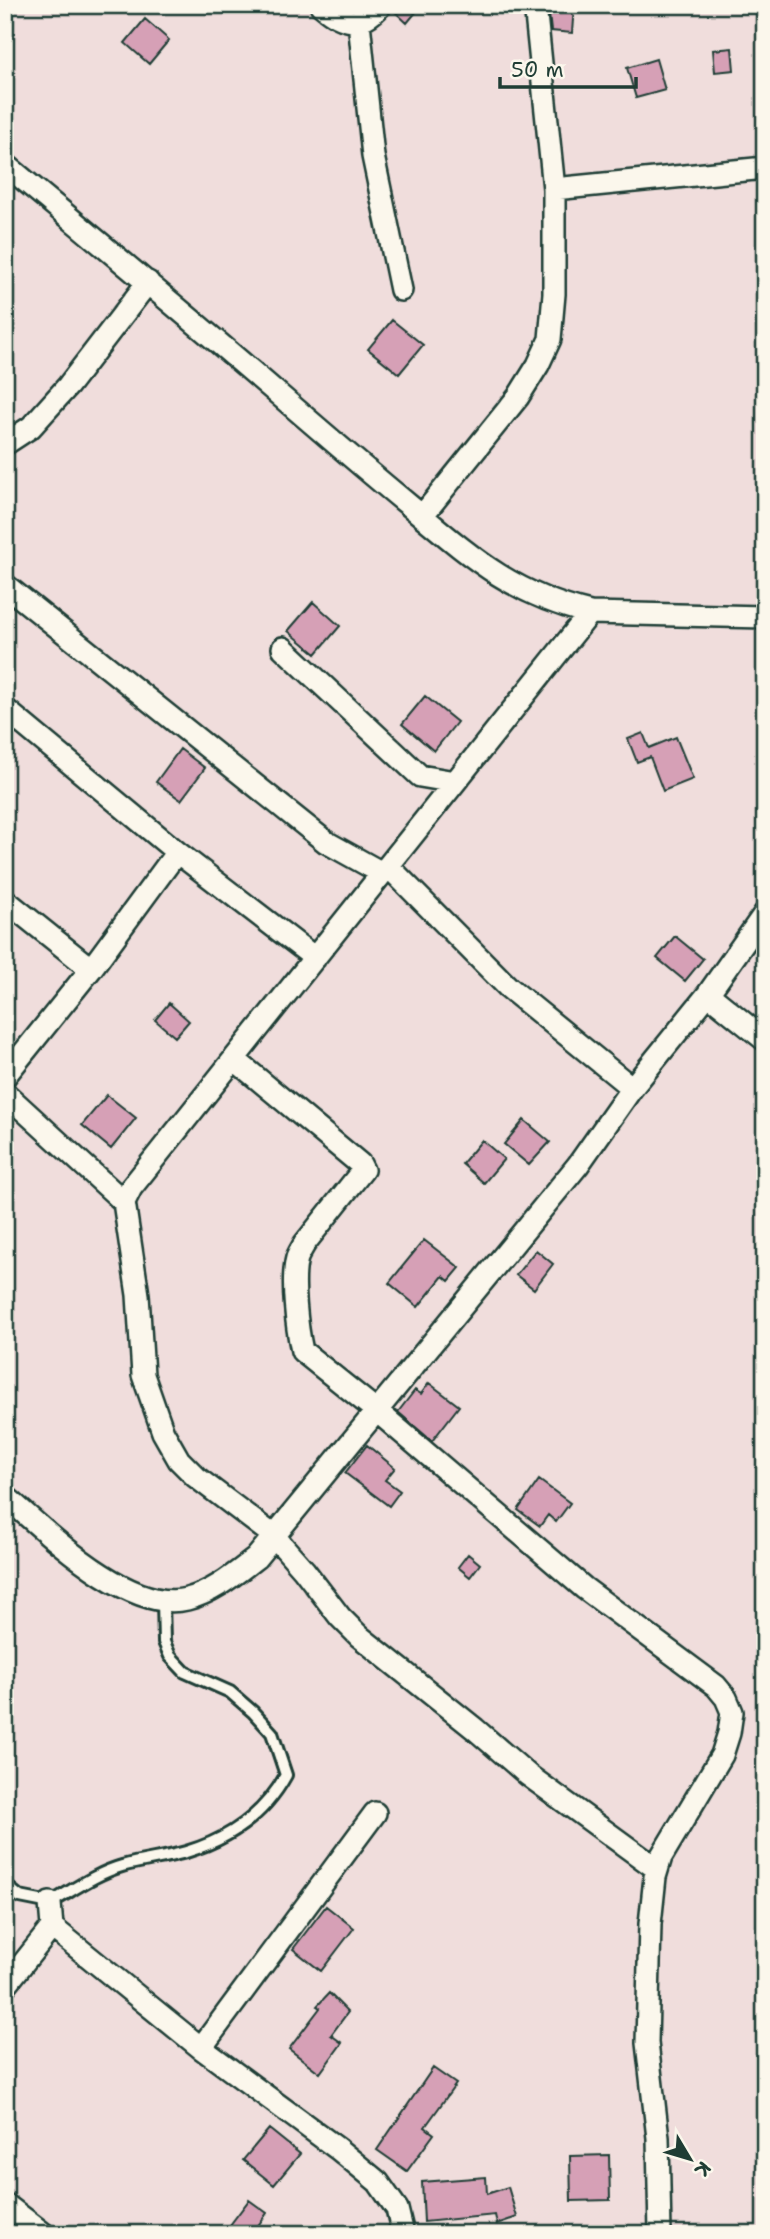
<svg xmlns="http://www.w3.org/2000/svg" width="770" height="2239" viewBox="0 0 770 2239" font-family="'Shantell Sans',sans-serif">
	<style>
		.building { fill: #d6a0b6; stroke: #1f3d34; stroke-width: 2 }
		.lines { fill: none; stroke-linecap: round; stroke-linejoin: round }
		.service-casing { stroke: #1f3d34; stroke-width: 16 }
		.minor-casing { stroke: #1f3d34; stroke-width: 26 }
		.service { stroke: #fbf7ec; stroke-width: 10 }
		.minor { stroke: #fbf7ec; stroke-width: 21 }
	</style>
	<rect width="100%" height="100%" fill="#f0dddc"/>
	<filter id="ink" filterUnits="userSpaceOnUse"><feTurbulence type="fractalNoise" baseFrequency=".0143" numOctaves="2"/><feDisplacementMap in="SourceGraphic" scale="14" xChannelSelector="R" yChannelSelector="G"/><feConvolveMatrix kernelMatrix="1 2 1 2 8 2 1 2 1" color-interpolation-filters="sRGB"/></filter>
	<g filter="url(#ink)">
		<path class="building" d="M394 5H422L407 23 393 10Z
			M548 5H574L572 33 551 31Z
			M145 19 169 40 149 64 125 43Z
			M732 48 734 70 715 72 713 50Z
			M656 59 665 90 636 98 627 68Z
			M392 320 423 345 399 374 368 349Z
			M313 602 340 626 316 654 288 631Z
			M425 696 457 722 434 751 402 724Z
			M643 733 649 748 676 737 693 779 663 791 650 757 637 762 628 739Z
			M180 749 205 768 181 800 156 782Z
			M675 936 703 959 685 981 657 958Z
			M169 1003 189 1021 175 1037 155 1020Z
			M107 1095 136 1118 111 1149 82 1125Z
			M524 1120 550 1142 529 1165 504 1144Z
			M482 1140 504 1159 484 1183 462 1164Z
			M424 1240 460 1268 449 1281 443 1276 418 1307 389 1283Z
			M536 1250 553 1264 534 1289 516 1275Z
			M429 1383 459 1406 432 1441 398 1412 415 1390 421 1394Z
			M367 1445 395 1468 385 1480 400 1491 389 1506 345 1473Z
			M539 1480 570 1503 556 1522 548 1515 540 1526 518 1510Z
			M468 1554 480 1564 470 1577 458 1567Z
			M326 1906 354 1928 321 1971 293 1949Z
			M329 1993 348 2012 331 2035 342 2043 320 2073 289 2049 320 2008 317 2006Z
			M433 2068 456 2084 425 2127 434 2134 407 2171 377 2150Z
			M269 2129 300 2154 274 2185 243 2160Z
			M609 2155 610 2200 571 2201 570 2156Z
			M486 2177 487 2194 508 2187 517 2217 497 2224 495 2215 424 2222 422 2182Z
			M249 2200 267 2213 252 2234H242L230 2225Z"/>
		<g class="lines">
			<defs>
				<path id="service" d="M5 1885 20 1897 50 1903C73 1890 97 1873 122 1866 143 1860 165 1858 186 1852 230 1839 264 1815 286 1775L272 1733 253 1712 230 1692 185 1672 170 1656 164 1642 163 1601"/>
				<path id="minor" d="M321 5C343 24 361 28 381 5
					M535 5 554 189 765 168
					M359 22 373 156 401 290
					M5 164C96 240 187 315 277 393 321 431 365 469 410 506 470 556 511 594 590 613L765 617
					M5 444 31 427 68 386 148 282
					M422 516 518 397 538 365 550 339 554 294V189
					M5 585 326 842 382 873
					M590 613 131 1188 124 1202 138 1295 143 1375 163 1432 179 1460 196 1477 274 1536 304 1570 340 1617 359 1636 475 1729 528 1775 657 1869
					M283 648 420 776 455 782
					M5 709 177 852 315 958
					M388 866 508 987 632 1088
					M5 900 91 969
					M708 994 765 1040
					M234 1059 360 1164 363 1170 305 1243C302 1248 299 1253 297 1258 291 1280 297 1329 302 1351L378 1412 584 1588 716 1686 726 1698 732 1712 729 1733 722 1755 661 1857 655 1877 650 1924 647 2043 658 2138 660 2234
					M5 1076 91 969 177 852
					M5 1093 124 1202
					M5 1496C47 1532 129 1614 187 1599 214 1592 235 1574 256 1558L578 1165 632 1088 708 994 765 913
					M50 1903 52 1927
					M5 1986 52 1927 201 2048 338 2149 378 2182 397 2209 403 2234
					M201 2048 375 1813
					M5 2204 44 2234"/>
			</defs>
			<use href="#service" class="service-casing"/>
			<use href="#minor" class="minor-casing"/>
			<use href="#service" class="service"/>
			<use href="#minor" class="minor"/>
		</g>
	</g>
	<rect width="770" height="2239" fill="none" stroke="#fbf7ec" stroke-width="28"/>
	<rect x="14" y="14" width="742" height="2211" fill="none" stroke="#1f3d34" stroke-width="2.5" filter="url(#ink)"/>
	<g transform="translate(690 2159) rotate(128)" stroke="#fbf7ec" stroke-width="5" paint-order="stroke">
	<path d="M0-5L12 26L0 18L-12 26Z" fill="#1f3d34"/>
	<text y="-10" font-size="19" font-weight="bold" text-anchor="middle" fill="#1f3d34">K</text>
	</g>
	<path d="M500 77v10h136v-10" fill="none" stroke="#1f3d34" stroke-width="3.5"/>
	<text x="511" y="77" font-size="21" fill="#1f3d34" stroke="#fbf7ec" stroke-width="5" paint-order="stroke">50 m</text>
</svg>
